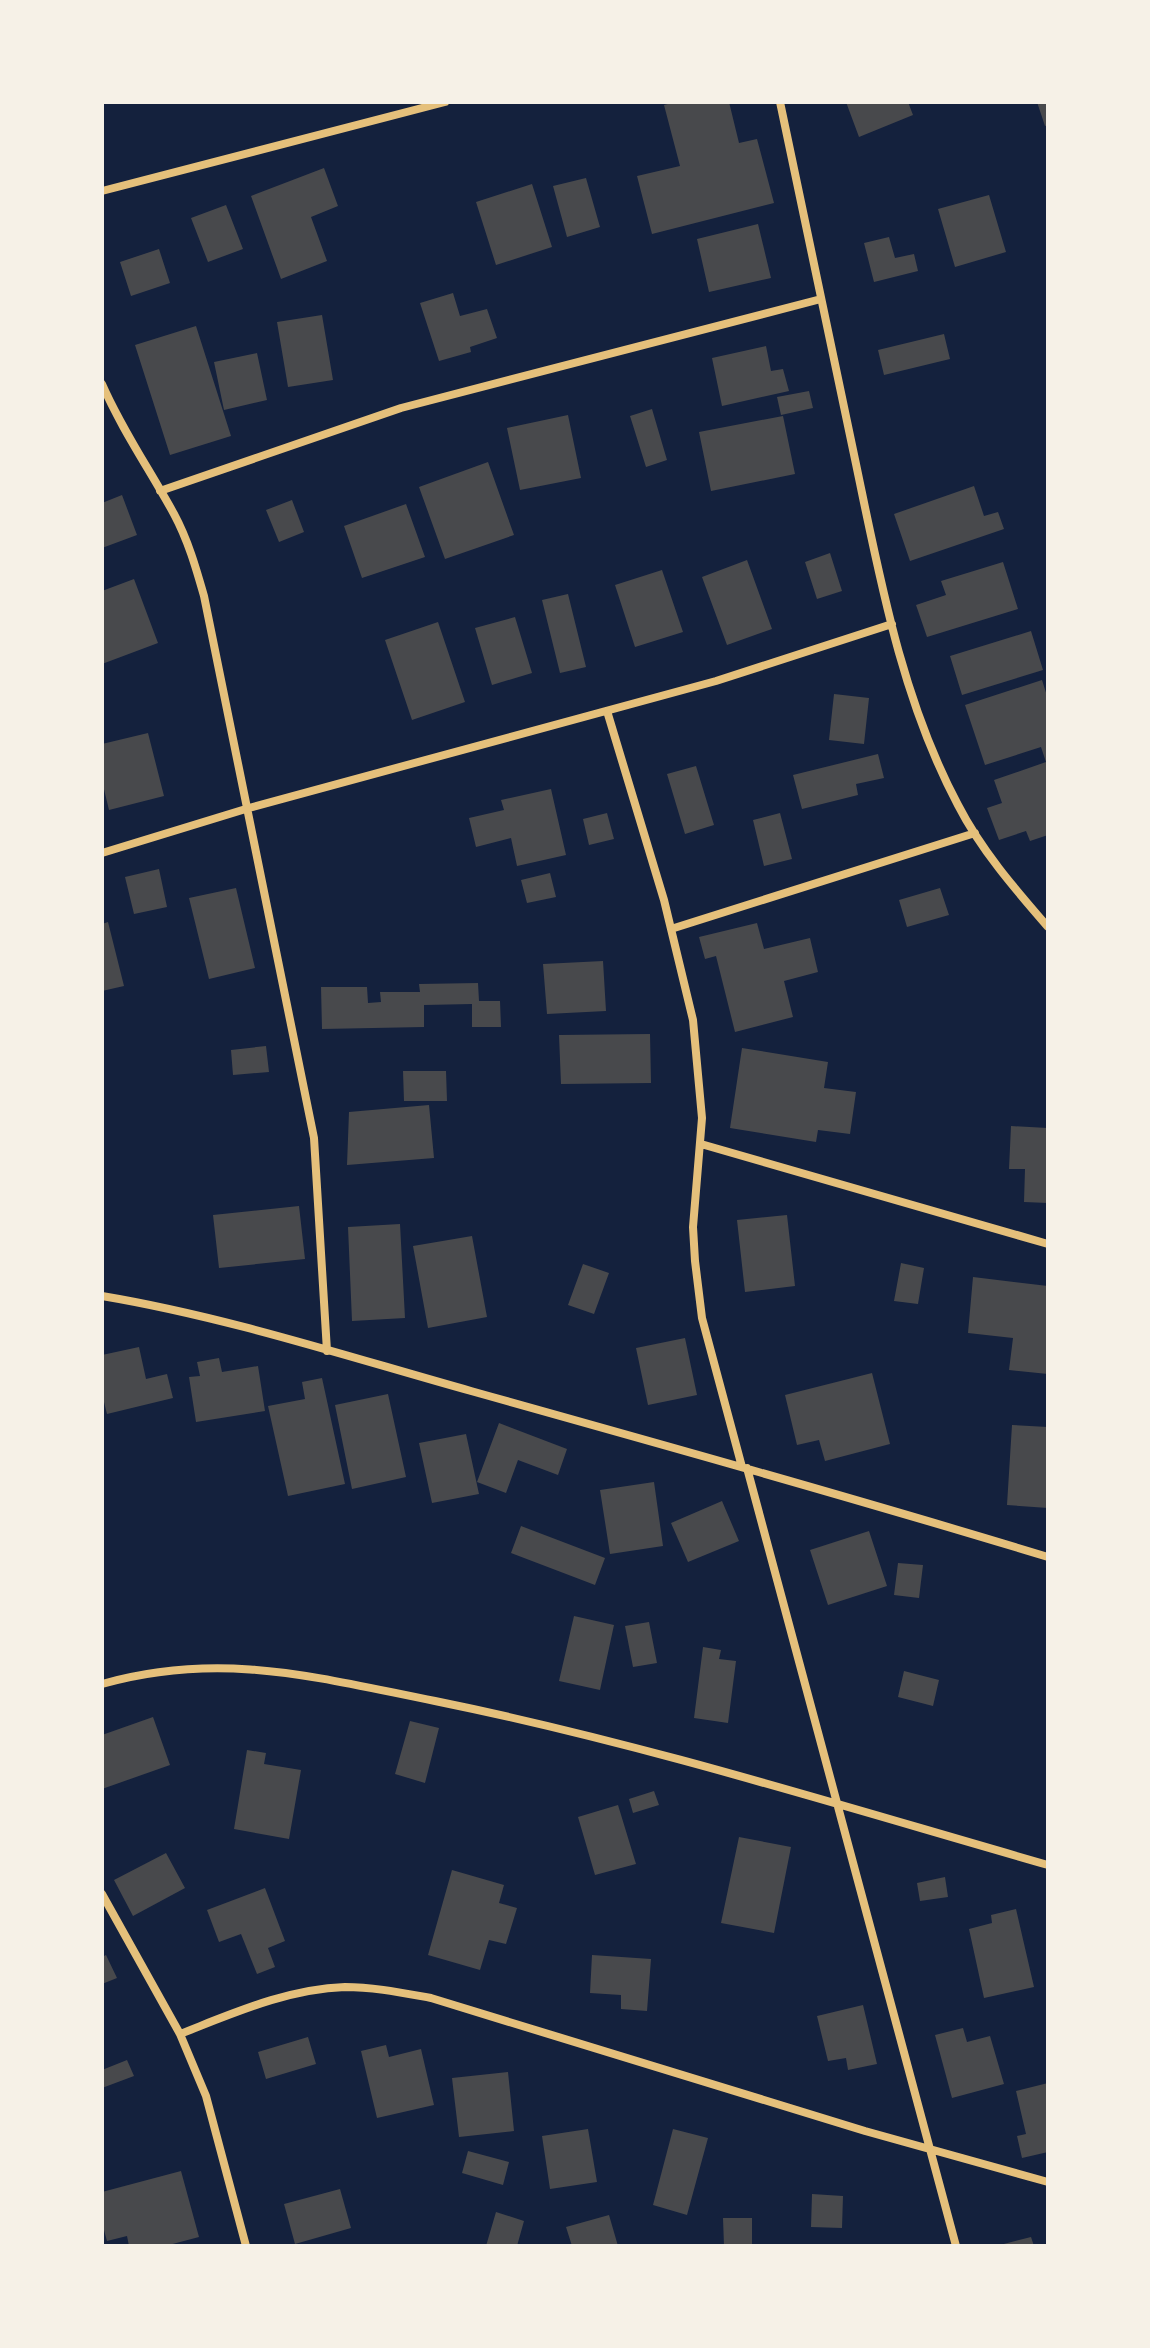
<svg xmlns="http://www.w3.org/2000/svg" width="1150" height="2348" viewBox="0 0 1150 2348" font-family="'Noto Sans',sans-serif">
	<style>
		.building { fill: #48494c }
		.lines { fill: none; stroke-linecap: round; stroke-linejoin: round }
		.minor { stroke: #e5c07b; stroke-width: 8 }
	</style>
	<rect width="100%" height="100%" fill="#14213d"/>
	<path class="building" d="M675 102H729L739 143 757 139 774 203 652 234 637 176 680 166 664 105Z
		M846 102H908L913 115 859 137Z
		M1037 102H1048V125L1045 126Z
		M324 168 338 206 311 217 327 261 281 279 251 196Z
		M586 178 600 227 567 237 553 186Z
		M532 184 552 247 496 265 476 202Z
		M989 195 1006 252 955 267 938 209Z
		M226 205 243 249 208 262 191 218Z
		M758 224 771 278 709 292 697 239Z
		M889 237 895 258 914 254 918 271 874 282 864 243Z
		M159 249 170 283 131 296 120 262Z
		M453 293 460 316 487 309 497 338 470 347 471 352 439 361 420 303Z
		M322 315 333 380 288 387 277 322Z
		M196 326 231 436 170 455 135 345Z
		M944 334 950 359 884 375 878 350Z
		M766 346 771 371 783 369 789 391 722 406 712 358Z
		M257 353 267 400 224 410 214 362Z
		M809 391 813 408 781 415 777 397Z
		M652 409 667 460 646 467 630 416Z
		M568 415 581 478 520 490 507 428Z
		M783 416 795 474 711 491 699 432Z
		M488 462 514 535 445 559 419 487Z
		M974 486 984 516 998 512 1004 529 910 561 894 514Z
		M122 495 137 535 102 548V503Z
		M292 500 304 532 279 542 266 510Z
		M406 504 425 557 362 578 344 526Z
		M830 553 842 591 817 599 805 562Z
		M747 560 772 629 727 645 702 577Z
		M1003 562 1018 609 927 637 916 605 946 595 941 581Z
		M662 570 683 632 635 647 615 585Z
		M134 579 158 643 102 664V591Z
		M568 594 586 667 560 673 542 600Z
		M515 617 532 673 492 685 475 628Z
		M438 622 465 702 412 720 385 640Z
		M1031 631 1043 670 962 695 950 656Z
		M1042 680 1048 699V835L1030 841 1026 831 999 840 987 808 1002 803 994 780 1046 762 1041 747 985 765 965 705Z
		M834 694 869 698 864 744 829 740Z
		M148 733 164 796 109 810 102 781V744Z
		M878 754 884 778 856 784 858 795 802 809 793 775Z
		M696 766 714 825 685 834 667 774Z
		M551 789 566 855 517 866 511 838 476 847 469 818 504 810 501 800Z
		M607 813 614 839 589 845 583 819Z
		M780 813 792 859 764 866 753 820Z
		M159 869 167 907 134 914 125 877Z
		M550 873 556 897 527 903 521 880Z
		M236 888 255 968 209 979 189 898Z
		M940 888 949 915 907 927 899 900Z
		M108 922 124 986 102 991V924Z
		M757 923 764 949 810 938 818 972 784 981 793 1017 735 1032 716 956 705 959 699 937Z
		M603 961 606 1011 547 1014 543 964Z
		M478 983 479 1001H500L501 1027H472V1004L424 1005V1027L322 1029 321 987H367L368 1003 381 1002 380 992H420L419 984Z
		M650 1034 651 1083 561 1084 559 1035Z
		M266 1046 269 1072 233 1075 231 1050Z
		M742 1048 828 1062 824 1088 856 1092 850 1134 818 1130 816 1142 730 1128Z
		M403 1071H446L447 1101H404Z
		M429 1105 434 1158 347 1165 349 1112Z
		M1011 1126 1048 1128V1203L1024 1202 1025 1169H1009Z
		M299 1206 305 1259 219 1268 213 1215Z
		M787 1215 795 1286 745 1292 737 1220Z
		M400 1224 405 1318 352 1321 348 1227Z
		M472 1236 487 1317 428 1328 413 1246Z
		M901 1263 924 1268 918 1304 894 1301Z
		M583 1264 609 1273 594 1314 568 1305Z
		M973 1277 1048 1286V1374L1009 1370 1013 1338 968 1333Z
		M685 1338 697 1395 648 1405 636 1348Z
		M139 1347 146 1379 167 1374 173 1398 107 1414 102 1394V1355Z
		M219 1358 222 1372 258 1366 265 1411 196 1422 189 1377 200 1376 197 1362Z
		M872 1373 890 1444 825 1461 819 1440 797 1445 785 1395Z
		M322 1378 345 1484 288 1496 268 1406 305 1399 302 1382Z
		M388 1394 406 1477 352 1489 335 1405Z
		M499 1423 567 1449 558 1475 518 1460 506 1493 477 1482Z
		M1012 1425 1048 1427V1508L1007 1505Z
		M466 1434 479 1494 432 1503 419 1443Z
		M654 1482 663 1546 610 1554 600 1490Z
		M722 1501 739 1541 688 1562 671 1523Z
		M521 1526 605 1558 595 1585 511 1553Z
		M869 1531 887 1586 828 1605 810 1550Z
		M898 1563 923 1565 919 1598 894 1595Z
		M574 1616 614 1625 600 1690 559 1681Z
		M649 1622 657 1663 633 1667 625 1626Z
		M703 1647 721 1650 719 1659 736 1661 728 1723 694 1718Z
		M904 1671 939 1680 933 1706 898 1697Z
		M153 1717 170 1765 102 1789V1735Z
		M410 1721 439 1728 425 1783 395 1774Z
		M247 1750 266 1753 264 1764 301 1770 289 1839 234 1829Z
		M654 1791 659 1805 633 1813 629 1799Z
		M618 1805 636 1864 595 1875 578 1817Z
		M739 1837 791 1847 774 1933 721 1923Z
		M166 1853 185 1888 133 1916 114 1880Z
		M452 1870 504 1885 499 1903 517 1908 506 1944 489 1940 480 1970 428 1955Z
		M945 1877 948 1897 920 1901 917 1883Z
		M265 1888 285 1941 268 1948 275 1967 257 1974 241 1934 219 1942 207 1910Z
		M1016 1909 1034 1987 984 1998 969 1929 992 1923 991 1915Z
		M106 1955 117 1978 102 1984V1957Z
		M592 1955 651 1959 647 2011 621 2009V1995L590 1993Z
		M863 2005 877 2064 848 2070 846 2058 828 2061 817 2016Z
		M963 2028 967 2042 990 2036 1004 2084 952 2098 935 2035Z
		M308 2037 316 2064 266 2079 258 2052Z
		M386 2045 389 2057 421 2049 434 2105 377 2118 361 2051Z
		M127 2060 134 2076 102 2088V2070Z
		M508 2072 514 2131 459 2137 452 2078Z
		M1048 2083V2152L1022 2158 1017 2136 1026 2134 1016 2091Z
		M588 2129 597 2182 550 2189 542 2136Z
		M673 2129 708 2138 687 2215 653 2205Z
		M468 2151 509 2162 503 2185 462 2173Z
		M181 2171 199 2237 165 2246H129L127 2236 107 2241 102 2223V2192Z
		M340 2189 351 2228 295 2244 284 2204Z
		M812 2194 843 2196 842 2228 811 2227Z
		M496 2212 524 2221 517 2246H486Z
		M609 2215 618 2246H572L566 2227Z
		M723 2218H752V2246H724Z
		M1031 2237 1034 2246H1000V2245Z"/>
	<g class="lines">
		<path class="minor" d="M780 102C805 223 831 343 856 464 880 579 902 700 958 805 981 850 1015 889 1048 927
			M102 191 445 102
			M102 384C122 430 150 470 174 514 188 540 196 568 204 596L314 1138 327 1351
			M160 491 401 408 821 299
			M607 711 664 900 693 1020 702 1118 693 1227 695 1261 702 1318 742 1467
			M102 853 249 808 716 681 892 624
			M671 929 975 833
			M701 1144 1048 1244
			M102 1296C227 1317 349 1357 471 1391 664 1445 857 1499 1048 1557
			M747 1468 956 2246
			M102 1684C222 1650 318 1678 435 1701 642 1743 845 1807 1048 1865
			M102 1894 180 2034 206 2096 246 2246
			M180 2034C234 2013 287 1989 345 1987 374 1987 403 1993 431 1998L865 2131 1048 2182"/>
	</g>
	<rect width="1150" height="2348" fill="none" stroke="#f6f1e7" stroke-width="208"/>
</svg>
